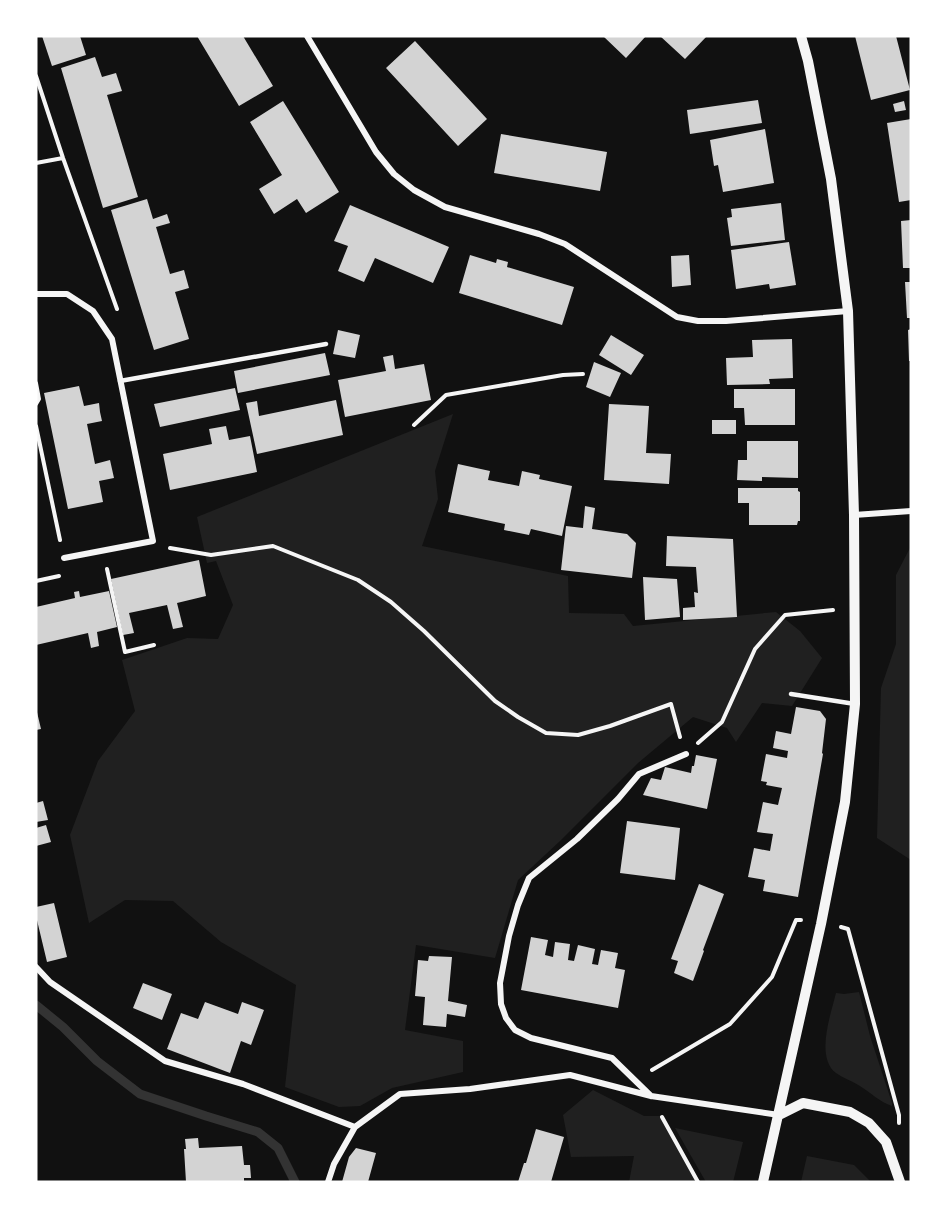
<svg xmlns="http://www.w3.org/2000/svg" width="947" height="1218" viewBox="0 0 947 1218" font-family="'Noto Sans',sans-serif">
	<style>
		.green { fill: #202020 }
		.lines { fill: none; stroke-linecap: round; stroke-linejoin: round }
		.stream { stroke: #333; stroke-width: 9 }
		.building { fill: #d3d3d3 }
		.path { stroke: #f5f5f5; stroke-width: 4 }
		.service { stroke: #f5f5f5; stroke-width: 4.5 }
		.minor { stroke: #f5f5f5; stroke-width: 6 }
		.tertiary { stroke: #f5f5f5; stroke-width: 10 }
	</style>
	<rect width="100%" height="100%" fill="#111"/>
	<path class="green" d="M453 414 435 471 438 499 422 546 568 576 569 613 624 614 633 626 776 612 800 631 822 658 792 706 762 703 736 742 727 728 693 717 638 763 560 841 518 880 495 958 416 945 405 1030 463 1041V1072L392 1088 360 1106 339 1107 285 1087 296 985 221 942 173 901 125 900 89 923 70 835 98 761 135 711 122 660 187 638 218 639 233 605 216 561 207 563 197 517Z
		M911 546V860L877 838 881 688 896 644V575Z
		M859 992 870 1036 892 1103V1106C880 1102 871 1093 860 1086 852 1081 843 1078 836 1073 815 1057 831 1014 836 993L844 994Z
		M593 1090 644 1116H660L696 1182H629L634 1156 571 1157 563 1115Z
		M675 1128 743 1142 733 1182H706Z
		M807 1156 854 1165 871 1182H801Z"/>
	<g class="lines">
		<path class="stream" d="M36 1005 63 1027 97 1061 140 1094 206 1116 258 1132 278 1148 295 1182"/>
	</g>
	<path class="building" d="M42 36H80L86 55 52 66Z
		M197 36H243L273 86 239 106Z
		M603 36H646L626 58Z
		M660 36H707L685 59Z
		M855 36H896L910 90 871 100Z
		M415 41 487 119 458 146 386 68Z
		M95 57 102 77 116 73 122 91 107 95 138 197 103 208 61 68Z
		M758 100 762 123 690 134 687 110Z
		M283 101 339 192 306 213 297 199 274 214 259 189 282 175 250 122Z
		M904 101 906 110 895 112 893 104Z
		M911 119V200L899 202 887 123Z
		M765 129 774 183 723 192 718 165 714 166 710 140Z
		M501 134 607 152 600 191 494 173Z
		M147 199 153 219 167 214 170 223 156 227 170 274 184 270 189 288 175 292 189 339 154 350 111 210Z
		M781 203 785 240 731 246 727 218 732 217 731 209Z
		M350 205 449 247 433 283 375 258 364 282 338 271 348 246 334 241Z
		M911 220V268H903L901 221Z
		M789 242 796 285 770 289 769 284 736 289 731 250Z
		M470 255 496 263 497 259 508 262 507 267 574 287 562 325 459 293Z
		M689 255 691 285 672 287 671 256Z
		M905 282H911V318H907Z
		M911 329V361H909L908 330Z
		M338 330 360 335 355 358 333 354Z
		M611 335 644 355 631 375 599 355Z
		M792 339 793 378 769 379 770 384 727 385 726 358 753 357 752 340Z
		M325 353 330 375 238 393 234 371Z
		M393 355 395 369 424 364 431 400 345 417 338 380 386 371 383 357Z
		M594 362 621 373 610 397 586 387Z
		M79 386 84 406 99 403 100 412 102 421 87 424 95 464 110 460 114 478 99 481 103 502 68 509 44 393Z
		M235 388 240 410 160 427 154 404Z
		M734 389H795V425H745L744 408H734Z
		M336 400 343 435 257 454 246 403 257 401 259 416Z
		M609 404 649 406 646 453 671 454 669 484 604 480Z
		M712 420H736V434H712Z
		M226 426 229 440 250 436 257 472 170 490 163 454 212 444 209 429Z
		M747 441H798V478L762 477V481L737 480 738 460H747Z
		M458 464 490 471 488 480 519 486 522 471 540 475 539 479 572 486 562 536 531 529 529 535 504 530 505 524 448 512Z
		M738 488H798V491L800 492V521H798L797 525H749V503H738Z
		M585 506 595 508 592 529 627 534 636 543 632 578 561 570 566 526 583 528Z
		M667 536 733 539 737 617 683 620V608L695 607 694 592 698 593 696 567 666 566Z
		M199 560 206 596 177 603 183 627 173 629 167 605 129 613 134 633 123 635 111 579Z
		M643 577 677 579 680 617 645 620Z
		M79 591 80 597 109 591 117 627 97 632 99 646 91 648 88 633 36 645V607L75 598 74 592Z
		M796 707 820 711 826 719 822 753 823 754 798 897 763 891 765 880 748 877 754 848 770 851 773 834 757 832 763 802 778 805 782 788 766 785 767 782 761 781 766 754 787 758 788 751 773 748 776 731 791 734Z
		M36 708 41 729 36 730Z
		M696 755 717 759 707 809 643 795 651 778 661 780 665 767 691 773 692 766H694Z
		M43 801 48 820 36 822V803Z
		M627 821 680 828 675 880 620 873Z
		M46 825 51 842 36 846V828Z
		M699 884 724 894 703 950 704 951 693 981 674 973 678 961 671 959Z
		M54 903 67 957 47 962 36 916V907Z
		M531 937 548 940 545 955 553 957 555 942 570 944 568 960 574 961 578 945 595 949 592 964 598 965 601 950 618 953 615 968 625 970 618 1008 521 990Z
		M429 956 452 957 448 1001 467 1005 465 1017 447 1014 446 1027 423 1025 425 997 415 996 418 960 428 961Z
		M143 983 172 994 162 1020 133 1008Z
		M205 1002 238 1014 242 1002 264 1010 251 1045 241 1041 230 1073 167 1049 181 1013 198 1019Z
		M536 1129 564 1137 551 1182H518L524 1163H526Z
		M198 1138 199 1148 242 1146 244 1165H250L251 1178H244V1182H186L184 1149H186L185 1139Z
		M356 1148 376 1153 368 1182H342L349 1157Z"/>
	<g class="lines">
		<path class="path" d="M36 76 63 158 117 309
			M36 163 63 158
			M36 383 39 399 36 404
			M414 425 446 395 563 375 583 374
			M36 426 60 540
			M170 548 211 555 273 546 358 580 391 602 424 631 495 701 518 717 546 733 578 735 610 726 671 704 680 737
			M107 569 125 652 154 645
			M36 581 59 576
			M698 743 722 722 755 649 785 615 833 610
			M841 927 848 929 899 1115V1123
			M652 1070 730 1024 772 977 796 920H801
			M662 1117 698 1182"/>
		<path class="service" d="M120 381 326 344
			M791 694 855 704"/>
		<path class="minor" d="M307 36 376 152 394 174 414 190 445 207 539 234 565 244 677 317 698 321H726L848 311
			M36 294H67L93 311 112 339 153 541 64 558
			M854 515 911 511
			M36 967 50 982 165 1061 243 1084 355 1127
			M651 1096 612 1058 531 1038 515 1030 506 1018 501 1004 500 983 509 936 518 905 529 878 577 839 618 799 639 774 686 754
			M328 1182 334 1164 355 1127 400 1094 470 1089 570 1075 651 1096 779 1115"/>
		<path class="tertiary" d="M779 1115 803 1103 850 1112 869 1123 886 1142 900 1182
			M763 1182 821 924 845 802 855 704 854 515 848 311 831 179 808 61 801 36"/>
	</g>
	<rect width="947" height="1218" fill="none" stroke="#ffffff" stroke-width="75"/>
</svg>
